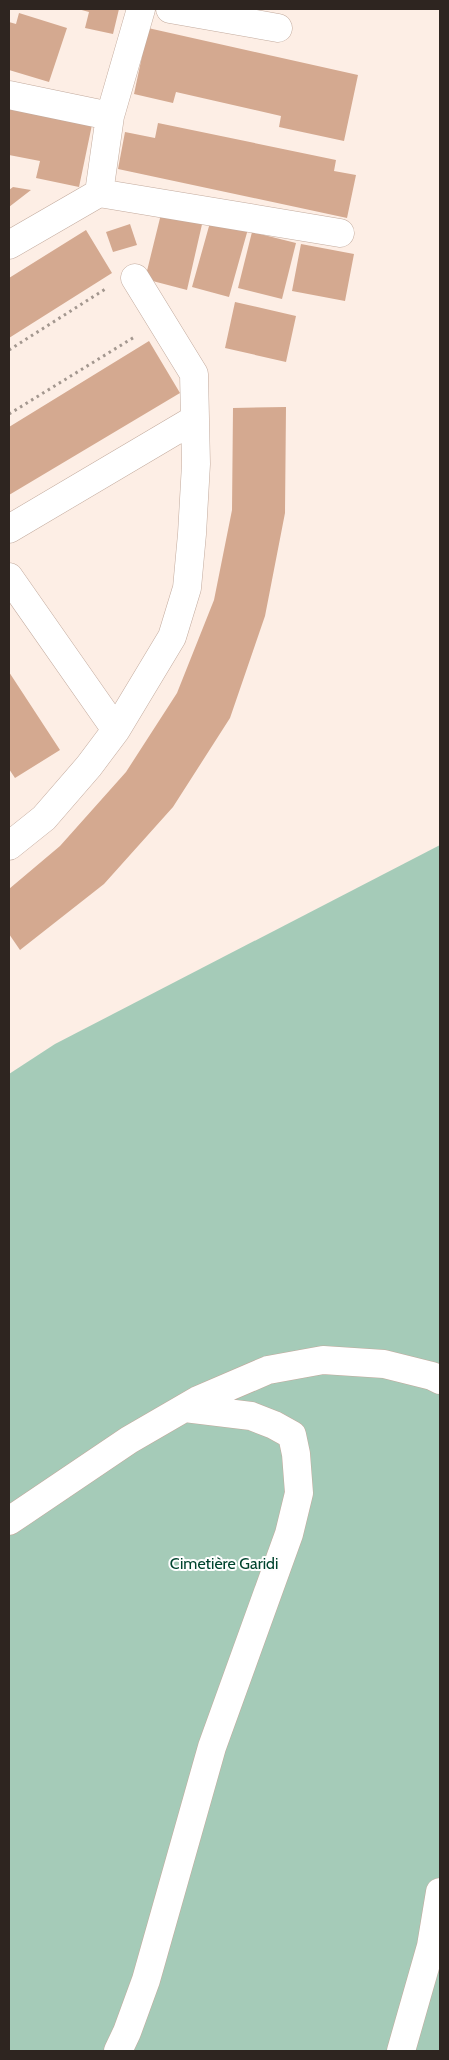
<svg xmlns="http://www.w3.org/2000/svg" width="449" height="2060" viewBox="0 0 449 2060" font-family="Cabin,sans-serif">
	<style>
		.green { fill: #a5cbb8 }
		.building { fill: #d4a990 }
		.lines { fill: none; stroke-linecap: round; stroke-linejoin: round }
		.minor-casing { stroke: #c2aa9d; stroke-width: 29 }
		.path { stroke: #a3978f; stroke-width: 3; stroke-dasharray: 2.5 4; stroke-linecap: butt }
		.minor { stroke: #fff; stroke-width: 28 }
		.labels { text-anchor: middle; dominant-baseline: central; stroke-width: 4; stroke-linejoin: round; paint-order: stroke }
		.park-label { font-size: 16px; fill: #00442e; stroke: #fefefe }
	</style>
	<rect width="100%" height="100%" fill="#fdeee5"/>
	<path class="green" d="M440 845V2051H9V1074L55 1044Z"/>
	<path class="building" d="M78 9H119L113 34 85 28 89 12Z
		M19 13 67 28 49 82 9 70V22L16 24Z
		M148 28 358 75 344 141 279 127 281 116 176 92 173 103 134 94Z
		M9 102 93 120 79 187 36 178 40 161 9 155Z
		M158 123 336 160 334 171 356 175 347 218 118 169 125 132 155 138Z
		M13 187 31 190 9 207V190Z
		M162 210 203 220 187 290 145 279Z
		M211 219 248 229 229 297 192 287Z
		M130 224 137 245 113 252 106 232Z
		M86 230 112 273 9 338V278Z
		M252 232 296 243 282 299 238 288Z
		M301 244 354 254 345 301 292 291Z
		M235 302 296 316 286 362 225 348Z
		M149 341 180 393 9 495V427Z
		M286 407 285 513 265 616 230 718 173 807 104 884 20 950 9 934V889L60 846 126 772 177 693 214 600 232 510 233 408Z
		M9 672 60 750 15 778 9 769Z"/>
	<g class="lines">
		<defs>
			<path id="minor" d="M170 9 278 28
				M9 95 110 116
				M99 193 110 116 141 9
				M9 245 99 193 340 233
				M9 529 195 419
				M9 577 116 730 89 766 44 818 9 846
				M116 730 172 637 187 588 192 534 196 464 194 374 135 278
				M9 1521 129 1440 198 1400 268 1370 323 1360 384 1364 432 1376 440 1380
				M118 2051 127 2032 146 1980 212 1747 289 1534 299 1493 296 1454 292 1435 274 1425 251 1416 185 1408
				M401 2051 431 1946 440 1892"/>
		</defs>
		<use href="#minor" class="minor-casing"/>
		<path class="path" d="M9 350 107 288
			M9 414 136 336"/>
		<use href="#minor" class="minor"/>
	</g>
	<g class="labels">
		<g class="park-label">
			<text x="224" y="1563">Cimetière Garidi</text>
		</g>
	</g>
	<rect width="449" height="2060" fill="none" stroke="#2e2520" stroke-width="20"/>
</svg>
